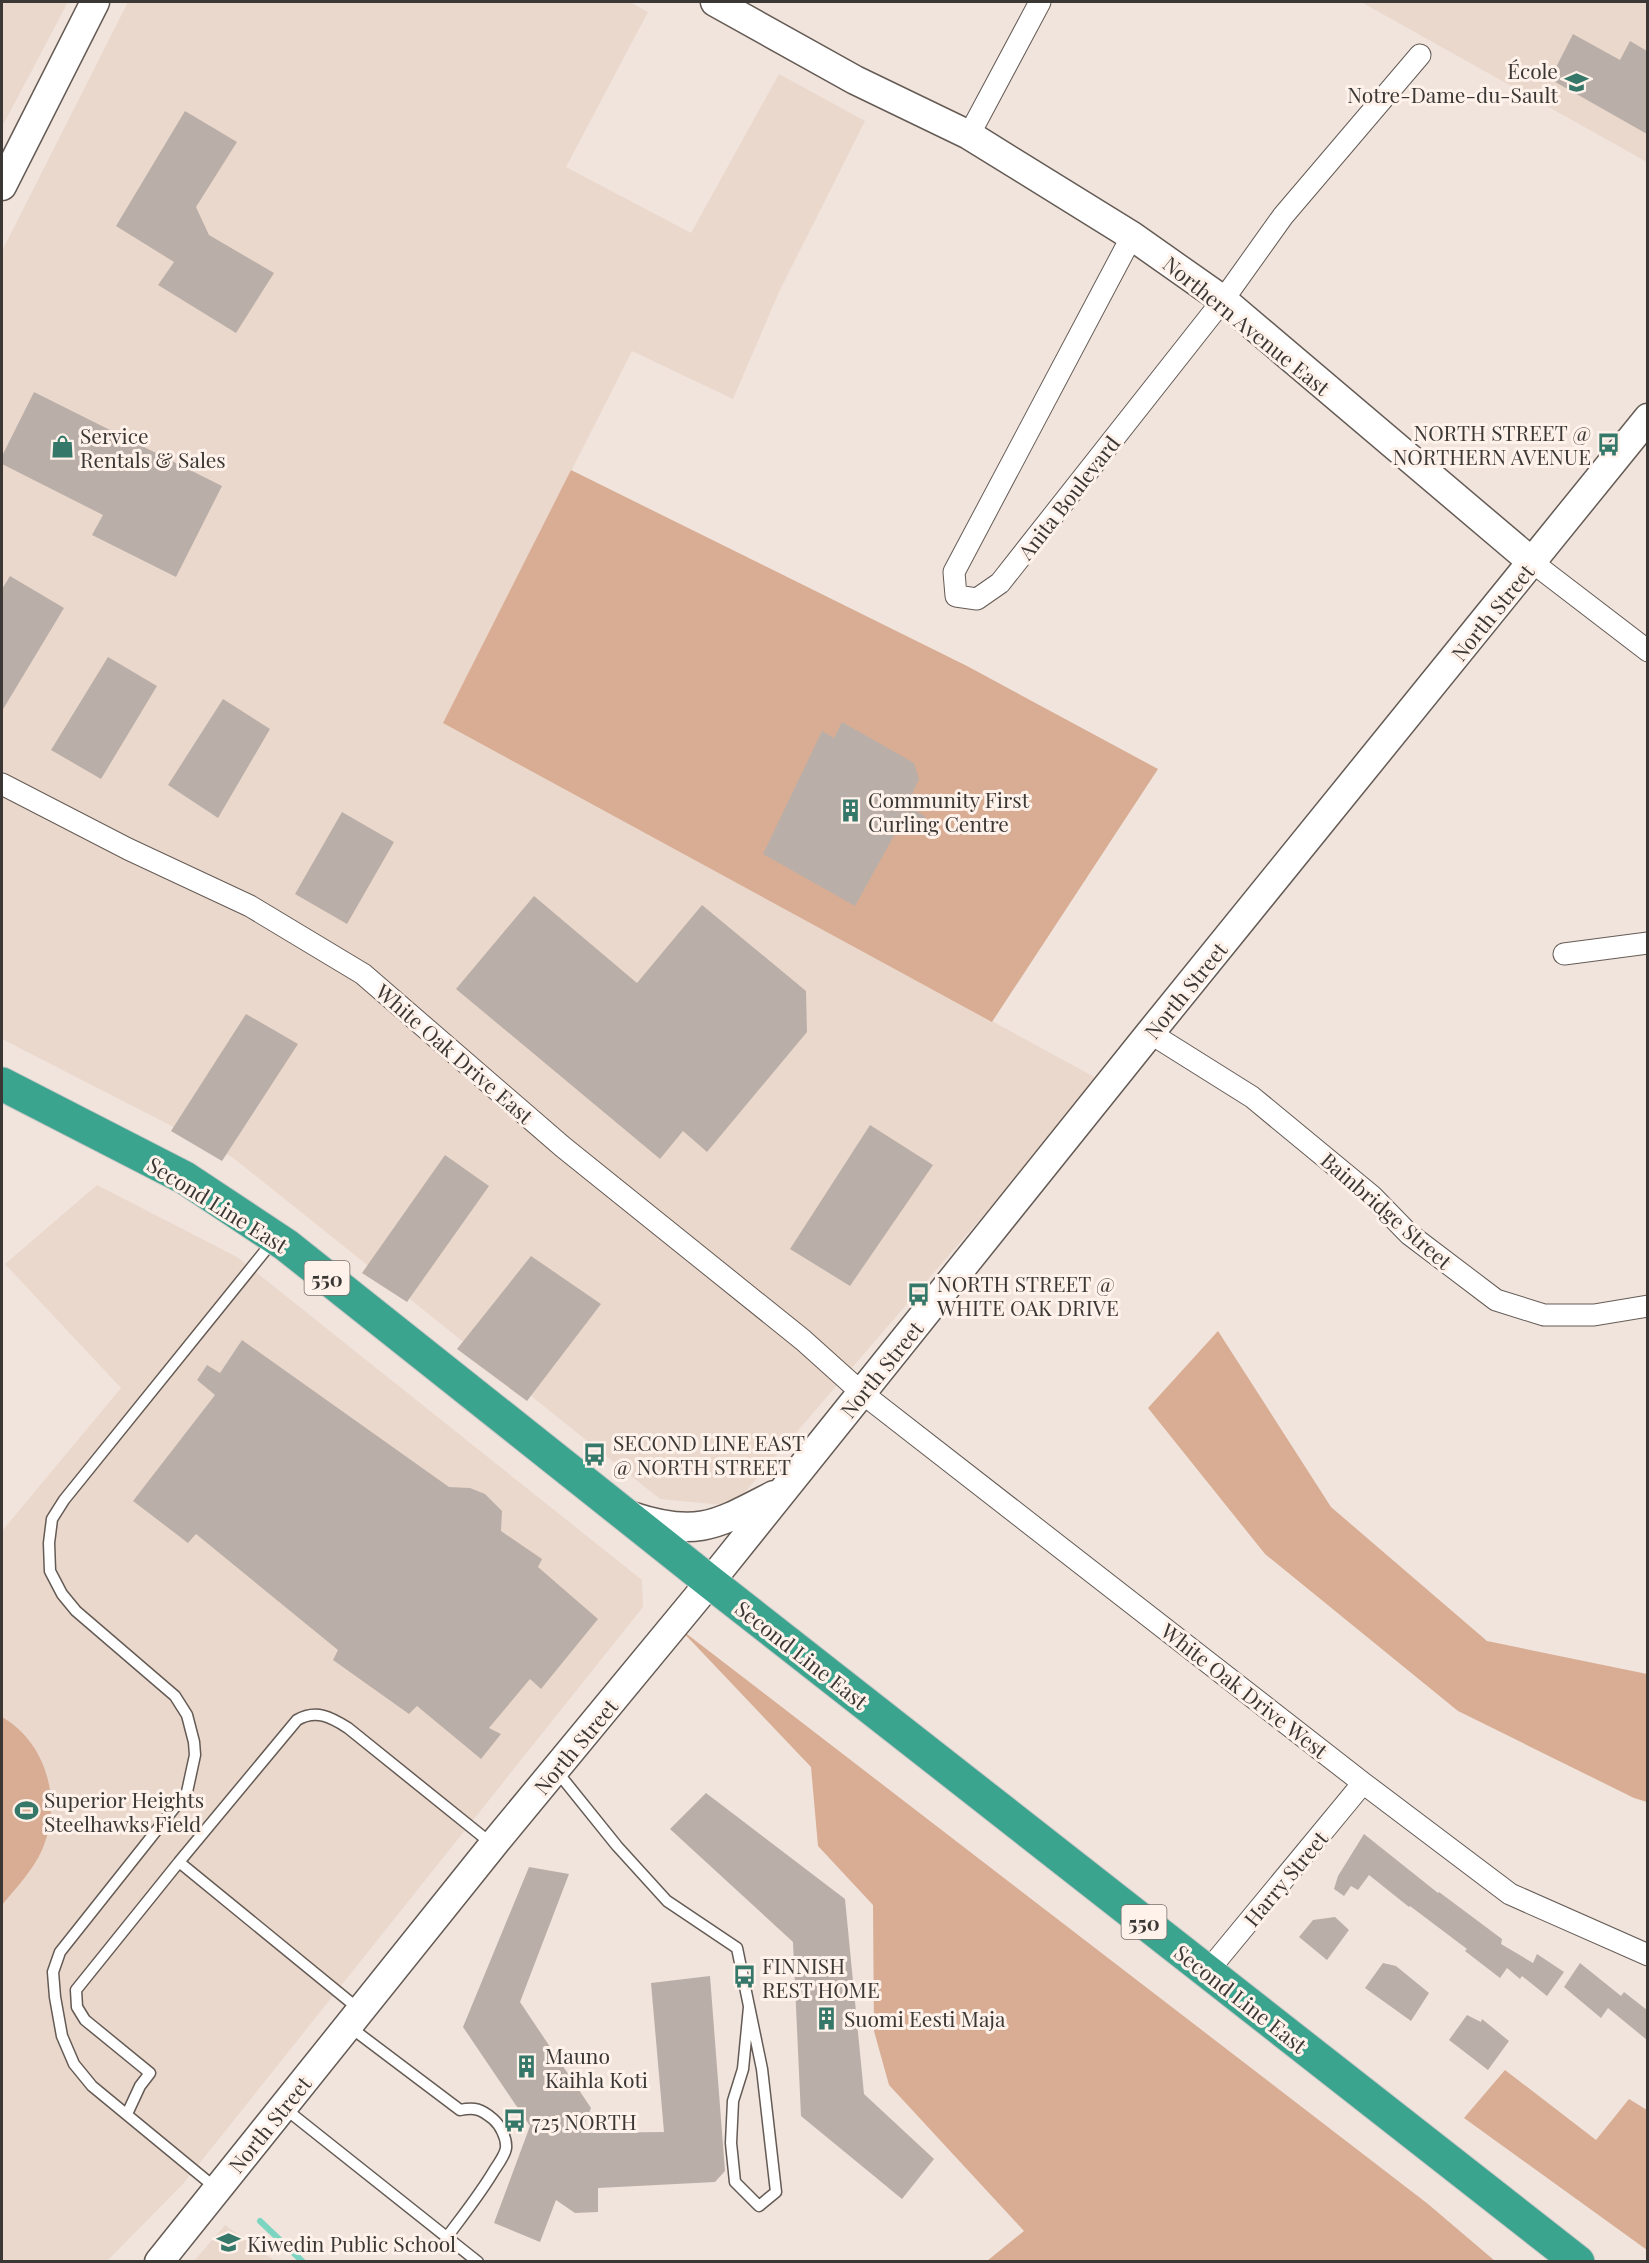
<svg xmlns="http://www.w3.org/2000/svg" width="1649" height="2263" viewBox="0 0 1649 2263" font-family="'Playfair Display',serif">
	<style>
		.built { fill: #ebd8cc }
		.green { fill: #d8ad93 }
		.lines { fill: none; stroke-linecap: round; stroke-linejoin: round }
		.stream { stroke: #7cd5c0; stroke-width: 6 }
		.building { fill: #baafa8 }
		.lane-casing { stroke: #655b55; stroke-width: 13 }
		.street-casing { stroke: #655b55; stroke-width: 23 }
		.secondary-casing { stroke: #655b55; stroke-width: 31 }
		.highway-casing { stroke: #c8c7c6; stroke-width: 35 }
		.lane { stroke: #fff; stroke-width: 10 }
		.street { stroke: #fff; stroke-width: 21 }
		.secondary { stroke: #fff; stroke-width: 28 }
		.highway { stroke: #3ba48e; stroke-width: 33 }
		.labels { text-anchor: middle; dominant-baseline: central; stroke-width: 6; stroke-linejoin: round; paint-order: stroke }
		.shield { fill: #fef2eb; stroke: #766f6b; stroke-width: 1.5 }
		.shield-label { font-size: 20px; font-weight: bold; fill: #3b3734 }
		.poi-label { font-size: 21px; fill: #3b3734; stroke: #fef2eb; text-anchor: start }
		.street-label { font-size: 21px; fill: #3b3734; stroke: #fef2eb }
	</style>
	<rect width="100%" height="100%" fill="#f0e4dd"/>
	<path class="built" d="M2 2H68L2 127Z
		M128 2H630L648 12 566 167 691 233 779 74 865 121 779 292 733 399 632 351 444 722 1100 1080 733 1506 660 1499 232 1157 2 1039V251Z
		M1361 2H1647V162Z
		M97 1185 237 1257 642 1580 643 1607 183 2184 107 2261 2 2262V1531L121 1388 5 1264Z
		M225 2225 275 2261H194Z"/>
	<path class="green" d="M571 470 967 666 1158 769 992 1022 443 723Z
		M1218 1331 1331 1507 1487 1641 1647 1674V1802L1634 1798 1458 1711 1265 1554 1148 1408Z
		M679 1628 1428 2204 1495 2261H987L1024 2231 889 2085 874 2031 873 1905 818 1846 811 1767Z
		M2 1717C47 1743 63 1802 42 1850 33 1870 16 1888 2 1905Z
		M1505 2070 1596 2140 1629 2099 1647 2110V2250L1464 2118Z"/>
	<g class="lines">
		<path class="stream" d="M260 2221 303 2262"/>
	</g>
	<path class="building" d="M1573 34 1620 60 1630 41 1647 51V134L1550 79Z
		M185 111 237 142 196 207 209 235 274 273 236 333 158 285 174 262 116 226Z
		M34 392 222 486 176 577 92 535 103 515 2 464V456Z
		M10 576 64 608 2 711V589Z
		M108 657 157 686 101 779 51 750Z
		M223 699 270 729 218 818 168 785Z
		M842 722 914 763 919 779 907 805 926 817 917 834 900 825 855 906 763 854 822 731 834 738Z
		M342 812 394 842 347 924 295 894Z
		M534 896 637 983 702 905 806 991 807 1032 707 1152 683 1131 660 1159 456 989Z
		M246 1014 298 1044 222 1161 171 1131Z
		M870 1125 933 1165 850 1286 790 1249Z
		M445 1155 489 1186 407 1302 362 1273Z
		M531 1256 601 1304 527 1401 457 1349Z
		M242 1340 449 1487 470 1488 485 1494 502 1511 501 1531 542 1559 538 1567 598 1619 541 1689 530 1679 489 1728 501 1734 481 1759 417 1706 409 1714 333 1660 338 1650 196 1534 188 1543 133 1501 215 1395 197 1380 207 1365 220 1373Z
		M706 1793 845 1899 864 2094 934 2159 902 2199 801 2116 793 1942 670 1829Z
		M1364 1834 1438 1893 1439 1892 1502 1939 1501 1944 1533 1963 1537 1954 1564 1972 1547 1996 1522 1976 1520 1979 1507 1968 1500 1978 1465 1951 1467 1949 1410 1906 1409 1907 1369 1875 1358 1890 1351 1886 1344 1896 1334 1889 1338 1876Z
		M529 1867 569 1874 520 2002 591 2108 581 2133 664 2132 651 1983 710 1976 725 2171 715 2182 598 2188V2212L575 2213 556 2200 540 2242 494 2223 530 2126 463 2027Z
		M1335 1917 1349 1930 1327 1960 1299 1937 1313 1920Z
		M1383 1963 1396 1966 1429 1993 1411 2021 1365 1988Z
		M1580 1963 1621 1996 1624 1992 1647 2010V2040L1608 2008 1601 2018 1564 1987Z
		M1467 2015 1481 2022 1482 2019 1509 2041 1488 2070 1449 2040Z"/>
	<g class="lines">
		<defs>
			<path id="lane" d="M555 1769 617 1846 667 1901 737 1948 762 2069 776 2192 759 2206 735 2182 731 2143 733 2101 743 2069 749 2007
				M360 2010 179 1862 297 1720C316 1709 331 1717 348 1728L492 1844
				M350 2027 460 2110C475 2107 481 2109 493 2119 500 2125 507 2138 506 2148 505 2155 499 2163 495 2169 481 2193 464 2214 447 2237
				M283 2107 478 2262
				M127 2114 140 2086 150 2073 85 2020 77 2007 76 1990 179 1862
				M217 2189 92 2086 74 2064 62 2036 55 1997 53 1972 60 1952 187 1792 195 1755 194 1742 187 1715 175 1696 76 1611 62 1594 50 1571 49 1543 52 1519 64 1500 273 1241"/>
			<path id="street" d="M969 135 1040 2
				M1132 236 954 572 956 596 977 599 1000 583 1223 300 1283 216 1420 55
				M1532 562 1648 651
				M2 784 128 849 250 906 363 974 563 1147 803 1340 862 1393 1363 1783 1510 1894 1648 1955
				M1564 954 1648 943
				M1150 1033 1252 1097 1372 1196 1409 1234 1496 1300 1544 1315H1594L1648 1306
				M1207 1972 1363 1783"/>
			<path id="secondary" d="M715 2 855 80 969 135 1132 236 1223 300 1532 562
				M2 186 95 2
				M631 1516C697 1538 716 1525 774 1495
				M159 2262 497 1840 710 1582 1150 1033 1648 418"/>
			<path id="highway" d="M2 1084 185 1178 286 1245 710 1582 1578 2262"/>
		</defs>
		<use href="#lane" class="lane-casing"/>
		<use href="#street" class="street-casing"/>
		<use href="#secondary" class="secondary-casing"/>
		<use href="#highway" class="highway-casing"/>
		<use href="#lane" class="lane"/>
		<use href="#street" class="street"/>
		<use href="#secondary" class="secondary"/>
		<use href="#highway" class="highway"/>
	</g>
	<defs>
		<symbol id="school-bare" viewBox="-9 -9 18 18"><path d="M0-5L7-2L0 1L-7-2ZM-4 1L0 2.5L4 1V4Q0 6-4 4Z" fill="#357768" stroke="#fef2eb" stroke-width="2.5" paint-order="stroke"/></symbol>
		<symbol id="bus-bare" viewBox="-9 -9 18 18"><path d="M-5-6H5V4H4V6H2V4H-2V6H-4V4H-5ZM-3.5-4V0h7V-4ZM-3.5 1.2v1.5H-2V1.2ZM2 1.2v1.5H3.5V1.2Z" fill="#357768" stroke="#fef2eb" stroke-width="2.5" paint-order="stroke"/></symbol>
		<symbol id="shop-bare" viewBox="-9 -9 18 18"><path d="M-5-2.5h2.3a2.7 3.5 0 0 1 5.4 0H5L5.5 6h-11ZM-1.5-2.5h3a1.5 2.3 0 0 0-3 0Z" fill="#357768" stroke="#fef2eb" stroke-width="2.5" paint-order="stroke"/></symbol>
		<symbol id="building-bare" viewBox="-9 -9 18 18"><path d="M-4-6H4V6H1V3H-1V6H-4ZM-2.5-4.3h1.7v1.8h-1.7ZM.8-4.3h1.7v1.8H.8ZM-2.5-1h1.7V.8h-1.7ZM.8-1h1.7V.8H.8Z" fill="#357768" stroke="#fef2eb" stroke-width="2.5" paint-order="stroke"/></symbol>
		<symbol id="stadium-bare" viewBox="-9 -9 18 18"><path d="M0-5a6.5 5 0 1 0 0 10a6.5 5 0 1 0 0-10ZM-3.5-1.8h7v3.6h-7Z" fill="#357768" stroke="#fef2eb" stroke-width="2.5" paint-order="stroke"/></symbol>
	</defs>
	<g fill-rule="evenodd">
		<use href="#school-bare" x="1560" y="66" width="33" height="33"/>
		<use href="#bus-bare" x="1592" y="428" width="33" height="33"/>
		<use href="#shop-bare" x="46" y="430" width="33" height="33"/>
		<use href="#building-bare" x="834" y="794" width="33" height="33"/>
		<use href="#bus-bare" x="902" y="1278" width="33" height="33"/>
		<use href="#bus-bare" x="578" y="1438" width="33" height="33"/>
		<use href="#stadium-bare" x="10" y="1794" width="33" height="33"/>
		<use href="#bus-bare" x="728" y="1960" width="33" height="33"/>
		<use href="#building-bare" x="810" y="2002" width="33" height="33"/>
		<use href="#building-bare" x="510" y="2050" width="33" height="33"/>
		<use href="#bus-bare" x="498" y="2104" width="33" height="33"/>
		<use href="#school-bare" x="212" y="2226" width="33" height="33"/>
	</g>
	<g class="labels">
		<g class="shield">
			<rect x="304.5" y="1261" width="45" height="34" rx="4.5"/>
			<rect x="1121.5" y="1905" width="45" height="34" rx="4.5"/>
		</g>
		<g class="shield-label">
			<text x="327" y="1278">550</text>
			<text x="1144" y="1922">550</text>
		</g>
		<g class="poi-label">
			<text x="1558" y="70" text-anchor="end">École<tspan x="1558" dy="24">Notre-Dame-du-Sault</tspan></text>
			<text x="1591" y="432" text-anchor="end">NORTH STREET @<tspan x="1591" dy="24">NORTHERN AVENUE</tspan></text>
			<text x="80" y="435">Service<tspan x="80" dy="24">Rentals &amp; Sales</tspan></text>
			<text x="868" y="799">Community First<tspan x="868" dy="24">Curling Centre</tspan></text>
			<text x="937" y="1283">NORTH STREET @<tspan x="937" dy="24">WHITE OAK DRIVE</tspan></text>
			<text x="613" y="1442">SECOND LINE EAST<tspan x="613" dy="24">@ NORTH STREET</tspan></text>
			<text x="44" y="1799">Superior Heights<tspan x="44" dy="24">Steelhawks Field</tspan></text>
			<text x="762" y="1965">FINNISH<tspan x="762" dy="24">REST HOME</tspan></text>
			<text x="844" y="2018">Suomi Eesti Maja</text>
			<text x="545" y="2055">Mauno<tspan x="545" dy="24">Kaihla Koti</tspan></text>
			<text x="532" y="2121">725 NORTH</text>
			<text x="247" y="2243">Kiwedin Public School</text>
		</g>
		<g class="street-label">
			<text transform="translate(1247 325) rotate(39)">Northern Avenue East</text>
			<text transform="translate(1068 497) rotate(-52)">Anita Boulevard</text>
			<text transform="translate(1492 612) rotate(-51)">North Street</text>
			<text transform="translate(1185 990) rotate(-51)">North Street</text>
			<text transform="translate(455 1053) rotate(41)">White Oak Drive East</text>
			<text transform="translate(218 1204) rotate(32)">Second Line East</text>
			<text transform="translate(1387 1210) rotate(41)">Bainbridge Street</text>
			<text transform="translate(881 1369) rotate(-51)">North Street</text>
			<text transform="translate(802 1654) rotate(38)">Second Line East</text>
			<text transform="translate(1245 1690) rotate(38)">White Oak Drive West</text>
			<text transform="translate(575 1746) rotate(-50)">North Street</text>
			<text transform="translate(1285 1878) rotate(-50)">Harry Street</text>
			<text transform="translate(1241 1998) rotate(38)">Second Line East</text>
			<text transform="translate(269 2124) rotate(-51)">North Street</text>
		</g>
	</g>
	<rect width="1649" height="2263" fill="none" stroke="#3b3734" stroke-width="6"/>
</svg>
